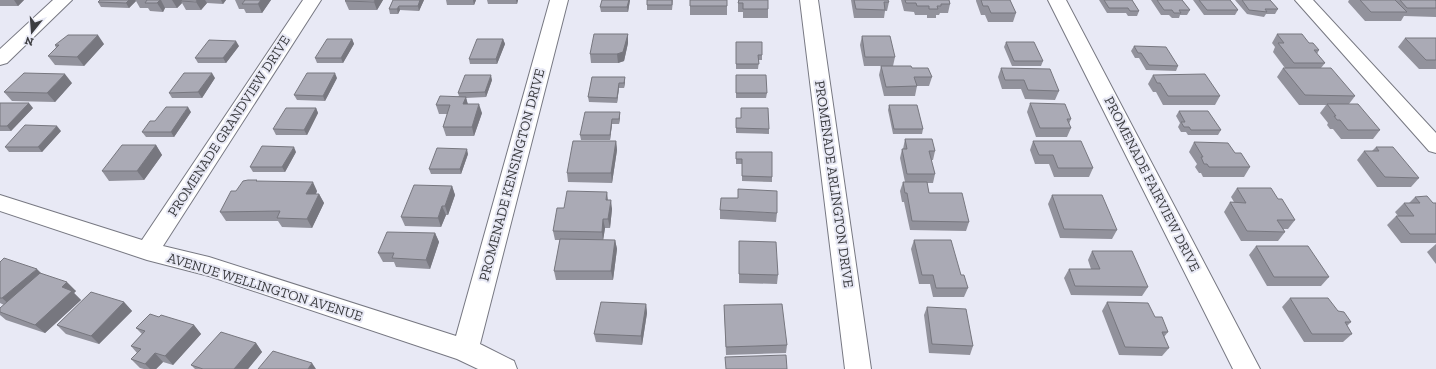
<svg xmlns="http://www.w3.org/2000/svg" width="1436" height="369" viewBox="0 0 1436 369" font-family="'Zilla Slab',serif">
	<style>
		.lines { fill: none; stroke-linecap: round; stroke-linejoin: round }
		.minor-casing { stroke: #777882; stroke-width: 2 }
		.minor { fill: #fff; fill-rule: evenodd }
		.wall { fill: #92929c }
		.shaded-wall { fill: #77777f }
		.building { fill: #aaaab5; stroke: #77777f }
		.labels { text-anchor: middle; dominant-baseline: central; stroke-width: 4; stroke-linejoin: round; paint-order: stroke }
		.street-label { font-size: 14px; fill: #3c3d41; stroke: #e8e9f5 }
	</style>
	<rect width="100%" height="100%" fill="#e8e9f5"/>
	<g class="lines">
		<defs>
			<path id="minor" d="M53 0H72L7 63 0 65V49Z
				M303 0H321L163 246 209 257 456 336 550 0H568L480 344 514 361 517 369H478L457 359 209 276 147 260 0 211V195L142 240Z
				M800 0H818L871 369H845Z
				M1048 0H1066L1260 369H1233Z
				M1295 0H1313L1436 133V153L1429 151Z"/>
		</defs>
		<use href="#minor" class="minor-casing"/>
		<use href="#minor" class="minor"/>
	</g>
	<path class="wall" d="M0 0H24L18 6H0Z
		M100 0H226L223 4 207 3 201 10H186L182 3 177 8H165L163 12 150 11 148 8H140L136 1 129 8 101 7 98 2Z
		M235 0H271L262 13H246L244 9H239Z
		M346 0H383L377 10H349L345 1Z
		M393 0H424L419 11 400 10 398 14H390L389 9Z
		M446 0H476L474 5H447Z
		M487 0H518L517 4H488Z
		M630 0 628 12H601L600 7Z
		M673 0 672 10H647V5Z
		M727 0V15H690V6Z
		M738 0 768 9V18H743V12H738Z
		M851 0H888L889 2 887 11H885L884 18H854Z
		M901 0H949L950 4 948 13H940L939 15H936V18H927V15H915L914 12 904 11Z
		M976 0H1010L1016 13 1013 22H988L985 15H981L976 1Z
		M1099 0H1132L1139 11 1137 16H1128L1126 13H1107Z
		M1151 0H1182L1190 10 1187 15H1180L1179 18H1172L1169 15H1161Z
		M1193 0H1230L1238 10 1235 15H1204Z
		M1235 0H1270L1278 9 1275 14H1266L1264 17 1247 14Z
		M1349 0H1435L1436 1V17L1404 16 1401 21H1365L1348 2Z
		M1277 34 1309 43 1319 50 1317 54 1325 63 1321 68 1355 96 1349 104 1380 130 1373 139H1341L1333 129H1330L1327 125 1328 123 1320 113 1326 105H1299L1277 77 1283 68H1285L1273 52 1275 47 1272 43Z
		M862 36 895 57 893 66H864L860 45Z
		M1405 38H1436V69H1419L1398 47Z
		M352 39 354 44 343 63H317L315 58Z
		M503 39 505 44 497 64H470L469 59Z
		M736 42 762 55V60H759L758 69H736Z
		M1006 42 1043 61 1041 66H1012L1004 47Z
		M628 43 624 61 618 63H591L590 54Z
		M104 44 84 66 55 65 48 56 56 48 55 45Z
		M239 46 226 63H198L195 58Z
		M1134 46 1178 66 1176 71 1146 70 1139 58H1135L1131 51Z
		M881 66 912 68 932 77 929 86H917L915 96H884L879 75Z
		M1001 68 1059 91 1055 100 1025 99 1021 89H1002L998 77Z
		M736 75 767 93 766 98H736Z
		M1153 75 1220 96 1215 105H1163L1156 92H1153L1148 84Z
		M592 77 625 82 624 88H619L617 103 589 102 588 97Z
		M215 78 202 98H172L169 93Z
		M337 78 325 101 297 100 294 95Z
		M492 80 486 97 466 98 468 104 482 113 474 136H446L443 127 447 114H439L436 105 459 96 458 93Z
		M72 83 55 102 12 101 4 92Z
		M0 103 33 108 11 131H0Z
		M1030 103 1071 119 1069 124 1071 128 1067 137H1036L1027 112Z
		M889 105 923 129 922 134H893L888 110Z
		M316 108 318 113 307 135H276L273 129Z
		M1179 111 1221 130 1218 135H1188L1186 132H1181L1178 127 1180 123 1176 116Z
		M191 112 174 137H146L142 132 155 121Z
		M620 112V117L619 124H612L610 140H581L580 135Z
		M736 118 769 129V134L736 133Z
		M61 131 42 152H9L5 147Z
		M905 139 935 151 933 160H931L935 174 933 183H927L929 193 969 222 966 231 910 230 904 202H902L900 191 903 182H905L900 158 902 149H903Z
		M616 141 617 150 612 183 568 182 567 173Z
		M1033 141 1093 168 1089 177H1054L1049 164H1035L1030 150Z
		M1194 142 1235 153 1250 167 1244 177H1203L1201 173H1199L1195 167 1197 164 1189 152Z
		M156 145 162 155 144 180 109 181 102 171Z
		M1376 147 1419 178 1411 187H1377L1357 160 1364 151H1372Z
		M296 152 285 172H253L250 167Z
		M736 152 772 177V182L742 181V164H736Z
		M468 154 461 174H431L429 169Z
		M258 181 317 191 316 194H319L324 203 312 228 282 227 278 221H226L220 212 236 191Z
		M452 186 455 195 448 215H446L441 227 405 226 401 217Z
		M1237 188 1278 199 1295 220 1288 229H1283L1285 232 1278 241H1241L1224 212 1230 202H1234L1231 197Z
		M1052 195 1117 230 1112 239 1060 238 1048 204Z
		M1415 197 1433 203H1436V243H1401L1387 225 1396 216H1398L1395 212 1404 203H1409Z
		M608 200 612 209 610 228H605L603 240H615L617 249 613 280H556L554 271 560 240H555L553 231 564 208Z
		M720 210 777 213 776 222 720 219Z
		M435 233 439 242 430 269 396 267 394 262H383L378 253Z
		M914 240 961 275 968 288 964 297H933L930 284H919L911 249Z
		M739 241 778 275 777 284 739 283Z
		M1436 244V264L1427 252Z
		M1256 246 1329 277 1321 286H1267L1249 255Z
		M1092 251 1148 287 1142 296 1071 295 1064 278 1069 269H1091L1088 260Z
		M0 262 42 274 76 291 74 293 81 300 45 333 6 320 0 315V308L4 305 0 303Z
		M1290 298 1338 311 1351 322 1347 326 1352 334 1343 342H1304L1282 307Z
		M124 302 132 311 99 344 66 334 57 325Z
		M1107 302 1155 317 1168 332 1164 337 1169 348 1162 356 1119 355 1102 311Z
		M646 304 647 313 642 345 596 342 594 334Z
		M724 305 787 345 786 353 726 355Z
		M927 307 973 346 970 355 929 353 924 315Z
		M159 317 194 325 201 334 173 365 163 362 156 369H144L140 368 131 359 137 353 131 346 142 334 136 328Z
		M256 343 262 352 248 369H195L191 365Z"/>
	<path class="shaded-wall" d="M14 0H24L18 6Z
		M129 0H135L136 1 129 8 126 3Z
		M160 0H161L165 8 163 12 157 3Z
		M172 0H184L181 1 182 3 177 8Z
		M197 0H205L207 3 201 10 196 2Z
		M221 0H226L223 4Z
		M261 0H271L262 13 258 4Z
		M375 0H383L377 10 374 2Z
		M420 0H424L419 11 418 6Z
		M473 0H476L474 5Z
		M516 0H518L517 4Z
		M629 0H630L628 12 627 7Z
		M399 6 400 10 398 14 397 9Z
		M628 34V43L624 61 618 63 617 54Z
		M98 35 104 44 84 66 77 57Z
		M352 39 354 44 343 63 341 58Z
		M503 39 505 44 497 64 496 59Z
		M236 41 239 46 226 63 223 58Z
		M212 73 215 78 202 98 198 92Z
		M335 73 337 78 325 101 323 96Z
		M65 74 72 83 55 102 47 93Z
		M491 75 492 80 486 97 485 92Z
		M625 77V82L624 88V83Z
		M619 83V88L617 103V98Z
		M466 97 468 106 463 104Z
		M29 103 33 108 11 131 7 126Z
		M479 104 482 113 474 136 472 127Z
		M188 107 191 112 174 137 171 132Z
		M316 108 318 113 307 135 304 130Z
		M620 112V117L619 124V119Z
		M612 119V124L610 140V135Z
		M57 126 61 131 42 152 38 147Z
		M616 141 617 150 612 183 611 173Z
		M156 145 162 155 144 180 137 171Z
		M294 147 296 152 285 172 282 167Z
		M467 149 468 154 461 174 460 169Z
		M313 182 317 191 311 204 306 194Z
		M452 186 455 195 448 215 445 206Z
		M607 192 608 201 606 200Z
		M319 194 324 203 312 228 307 219Z
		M611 200 612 209 610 228 608 219Z
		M442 206 446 215 441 227 438 218Z
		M603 219 605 228 603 241 602 232Z
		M435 233 439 242 430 269 426 260Z
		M615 240 617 249 613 280 611 271Z
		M37 269 46 278 12 307 2 298Z
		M67 282 76 291 74 293 81 300 45 333 35 325 62 287Z
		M124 302 132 311 99 344 91 336Z
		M646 304 647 313 642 345 641 336Z
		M194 325 201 334 173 365 165 356Z
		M256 343 262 352 248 369H234Z
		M155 353 163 362 156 369H150L145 364Z
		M312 363 316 369H308Z"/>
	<path class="building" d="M100 0H129L126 3 98 2Z
		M147 0H160L157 3H145Z
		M182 0H197L196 2 181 1Z
		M245 0H261L258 4H242Z
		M346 0H375L374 2 345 1Z
		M393 0H420L418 6H399L397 9H389Z
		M602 0H629L627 7H600Z
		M647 0H672V5H647Z
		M690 0H727V6H690Z
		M739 0H768V9H743V3H738Z
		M854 0H888L889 2H884L885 10 856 9Z
		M905 0H949L950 4H941V6H937L938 9H929V6H917L916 3H906Z
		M981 0H1010L1016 13H991L988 6H983Z
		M1104 0H1132L1139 11H1130L1128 8H1109Z
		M1157 0H1182L1190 10H1179L1181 13H1174L1172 10H1164Z
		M1199 0H1230L1238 10H1207Z
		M1242 0H1270L1278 9H1265L1267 12 1249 10Z
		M1360 0H1395L1407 12H1371Z
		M1400 0H1435L1436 1V8H1407Z
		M594 34H628L623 52 617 54H590Z
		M1277 34H1302L1309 43H1313L1319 50H1314L1325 63H1294L1278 43H1284Z
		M68 35H98L77 57 48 56 59 45H55Z
		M862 36H890L895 57H865Z
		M1405 38H1436V60H1426Z
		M327 39H352L341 58H315Z
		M477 39H503L496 59H469Z
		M209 40 236 41 223 58H195Z
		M736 42H762V55H758L759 64H736Z
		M1006 42H1034L1043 61H1014Z
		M1134 46 1166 47 1178 66 1149 65 1141 53H1138Z
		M881 66H911L912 68H928L932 77H914L917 86 886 87Z
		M1001 68 1050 69 1059 91 1028 90 1024 80H1005Z
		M1283 68H1331L1355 96 1305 95Z
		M24 73 65 74 47 93 4 92Z
		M184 73H212L198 92 169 93Z
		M307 73H335L323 96 294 95Z
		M1205 74 1220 96H1168L1160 83H1157L1153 75Z
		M465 75H491L485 92 458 93Z
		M736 75H766L767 93H736Z
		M592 77H625L624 83H619L617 98 588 97Z
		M440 96 466 97 463 104H479L472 127H443L450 105H436Z
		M0 103H29L7 126H0Z
		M1030 103 1065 104 1071 119H1067L1071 128H1040Z
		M1327 104H1358L1380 130H1348L1340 120H1337L1334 116H1336Z
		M889 105H917L923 129H894Z
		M166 107H188L171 132H142L150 121H155Z
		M286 108H316L304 130 273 129Z
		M741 108H768L769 129 736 128V118H741Z
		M1179 111H1208L1221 130H1191L1189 127H1184L1181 122H1185Z
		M585 112H620L619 119H612L610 135H580Z
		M25 125 57 126 38 147H5Z
		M905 139H932L935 151H929L935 174H907L902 149H907Z
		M573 141H616L611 173H567Z
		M1033 141H1081L1093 168H1058L1053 155H1039Z
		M1194 142 1228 143 1235 153H1241L1250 167H1209L1207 164H1204L1201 157H1203Z
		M122 145H156L137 171H102Z
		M262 146 294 147 282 167H250Z
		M1376 147H1393L1419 178 1385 177 1364 151H1379Z
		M437 148 467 149 460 169H429Z
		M736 152H772V177L742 176V159H736Z
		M248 180H257L256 181 313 182 306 194H319L307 219 277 218 280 211 220 212 231 191H236L243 181Z
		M903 182H927L929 193H962L969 222 912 221 907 193H905Z
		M414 185 452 186 445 206H442L438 218 401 217Z
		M1237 188H1271L1278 199H1282L1295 220H1277L1285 232 1247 231 1230 202 1246 203Z
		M738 189 777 191V213L720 210 721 198H738Z
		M567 191 607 192 606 200H611L608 219H603L602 232 553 231 557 208H564Z
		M1052 195H1102L1117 230 1064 229Z
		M1427 196 1433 203H1436V234H1410L1396 216H1414L1404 203H1420L1415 197Z
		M387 232 435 233 426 260 392 258 394 253H378Z
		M560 239 615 240 611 271H554Z
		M914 240H951L961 275H964L968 288H936L933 275H922Z
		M739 241 776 242 778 275 739 274Z
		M1256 246H1308L1329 277H1274Z
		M1092 251H1132L1148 287 1075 286 1069 269H1100Z
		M4 258 37 269 2 298H0V262Z
		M40 273 67 282 62 287 72 291 35 325 0 312V308Z
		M91 292 124 302 91 336 57 325Z
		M1290 298H1328L1338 311 1344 312 1351 322H1345L1352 334H1312Z
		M601 302 646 304 641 336 594 334Z
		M1107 302 1148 303 1155 317H1162L1168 332H1162L1169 348 1125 347Z
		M782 304 787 345 726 347 724 305Z
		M927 307 966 309 973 346 932 344Z
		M150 314 159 317 161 315 194 325 165 356 155 353 145 364 131 359 141 349 131 346 145 331 136 328Z
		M221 332 256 343 234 369H203L191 365Z
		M273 351 312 363 308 369H309H258Z
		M786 355 787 369H726L725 357Z"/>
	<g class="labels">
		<g class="street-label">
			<text transform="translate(229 126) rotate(-57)">PROMENADE GRANDVIEW DRIVE</text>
			<text transform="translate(512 175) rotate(-75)">PROMENADE KENSINGTON DRIVE</text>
			<text transform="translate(834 184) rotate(82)">PROMENADE ARLINGTON DRIVE</text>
			<text transform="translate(1152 184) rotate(63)">PROMENADE FAIRVIEW DRIVE</text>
			<text transform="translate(265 287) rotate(17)">AVENUE WELLINGTON AVENUE</text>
		</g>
	</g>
	<g transform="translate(32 32) rotate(197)" stroke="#e8e9f5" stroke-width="3" paint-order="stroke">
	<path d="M0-3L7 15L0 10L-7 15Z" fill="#3c3d41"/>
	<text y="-6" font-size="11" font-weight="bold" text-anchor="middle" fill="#3c3d41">N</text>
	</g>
</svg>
